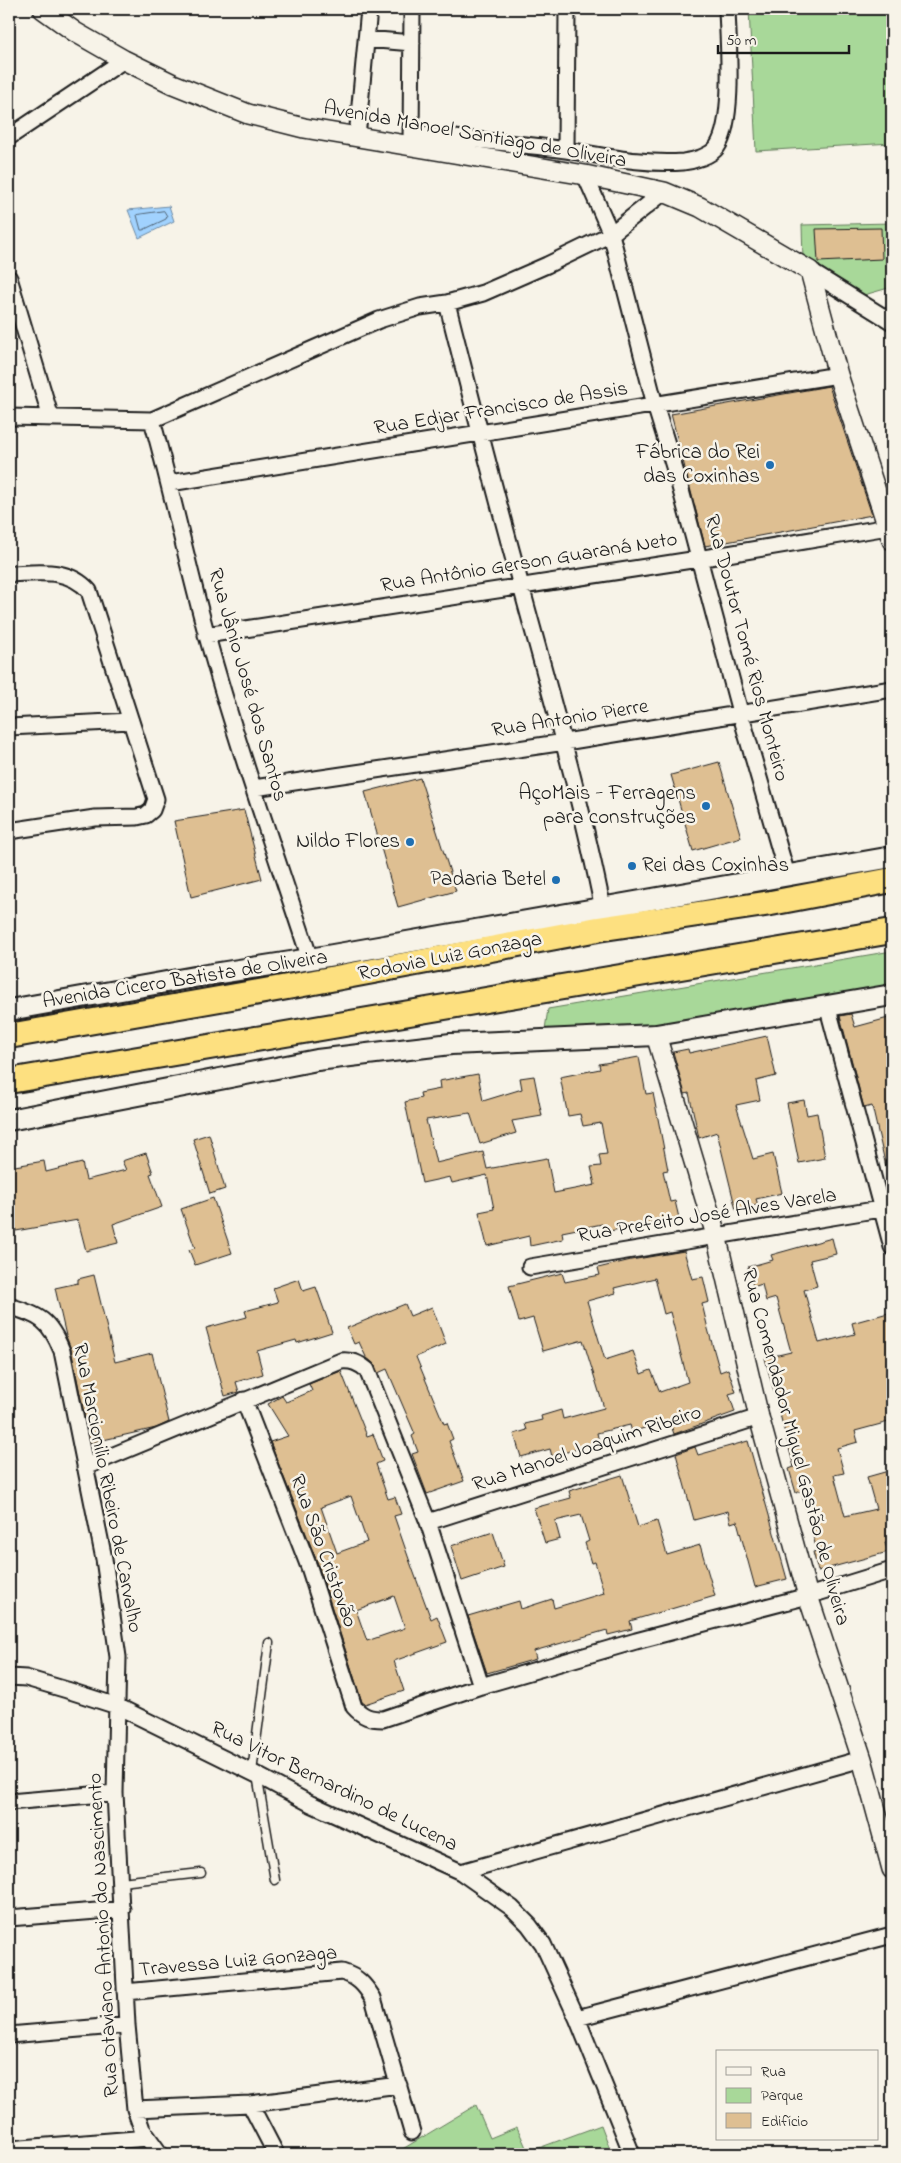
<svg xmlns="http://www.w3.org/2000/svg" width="901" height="2163" viewBox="0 0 901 2163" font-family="'Indie Flower',sans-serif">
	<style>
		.green { fill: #a8d899; stroke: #627a5a }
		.water { fill: #a1d2fe; stroke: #6c89a4 }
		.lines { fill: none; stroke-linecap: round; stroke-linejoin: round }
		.shore { stroke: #516576; stroke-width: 1 }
		.building { fill: #debf92; stroke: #1c1c1c; fill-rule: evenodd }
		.service-casing { stroke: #1c1c1c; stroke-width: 11 }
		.minor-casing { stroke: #1c1c1c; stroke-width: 19 }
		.tertiary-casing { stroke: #1c1c1c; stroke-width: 22 }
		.secondary-casing { stroke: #1c1c1c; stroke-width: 24 }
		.trunk-casing { stroke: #1c1c1c; stroke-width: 28 }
		.service { stroke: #f7f3e8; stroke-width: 8 }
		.minor { stroke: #f7f3e8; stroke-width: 15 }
		.tertiary { stroke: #f7f3e8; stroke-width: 19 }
		.secondary { stroke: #f7f3e8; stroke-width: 20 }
		.trunk { stroke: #fde080; stroke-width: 24 }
		.poi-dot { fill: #1f6fb2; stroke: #f7f3e8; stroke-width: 2 }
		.labels { text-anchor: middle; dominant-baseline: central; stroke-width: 5; stroke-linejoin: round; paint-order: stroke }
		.street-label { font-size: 21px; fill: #1c1c1c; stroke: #f7f3e8 }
		.poi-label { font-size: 21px; fill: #1c1c1c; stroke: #f7f3e8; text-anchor: end }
	</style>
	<rect width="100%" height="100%" fill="#f7f3e8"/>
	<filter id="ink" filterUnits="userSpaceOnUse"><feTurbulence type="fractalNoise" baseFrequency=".02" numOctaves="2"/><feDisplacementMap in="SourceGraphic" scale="10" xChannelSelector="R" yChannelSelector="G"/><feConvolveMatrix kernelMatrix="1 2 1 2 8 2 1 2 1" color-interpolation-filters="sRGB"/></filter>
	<g filter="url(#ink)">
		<path class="green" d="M749 9H892V143L756 151Z
			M892 223V287L864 295 803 260 802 225Z
			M892 951V984L714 1015 660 1031 543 1043 548 1009Z
			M476 2105 490 2138 517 2127 528 2152 601 2125 612 2154 396 2153Z"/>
		<path class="water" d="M169 206 174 221 139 238 128 210Z"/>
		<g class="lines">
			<path class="shore" d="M164 211 167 216 166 219 143 230H141L137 215Z"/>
		</g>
		<path class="building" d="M881 228 882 259 818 262 816 229Z
			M829 386 872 515 705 546 671 414Z
			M719 762 741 837 693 851 671 775Z
			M420 778 456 891 398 907 365 792Z
			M244 810 262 879 191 897 174 821Z
			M851 1014 855 1027 892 1017V1170L887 1171 872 1106 864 1108 840 1016Z
			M767 1036 776 1076 756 1081 760 1100 736 1105 753 1159 773 1154 782 1193 756 1199 758 1205 736 1210 717 1132 699 1138 689 1093 685 1094 673 1052 688 1049 689 1053Z
			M639 1057 646 1094 653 1093 668 1170 663 1171 670 1202 675 1201 679 1218 604 1232 602 1224 562 1232 563 1239 530 1246 529 1236 487 1246 479 1212 494 1209 487 1175 452 1183 450 1177 422 1183 405 1102 421 1098 420 1093 440 1089 439 1081 478 1074 483 1101 522 1089 520 1078 534 1076 542 1116 512 1121 516 1133 480 1144 470 1113 426 1120 436 1163 483 1152 487 1169 547 1158 554 1193 595 1185 591 1167 601 1166 599 1155 607 1154 601 1123 583 1126 580 1114 568 1116 560 1077 600 1069 599 1064Z
			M804 1100 807 1115 817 1113 825 1158 799 1163 787 1103Z
			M209 1134 225 1189 210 1194 193 1139Z
			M146 1153 153 1173 150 1174 162 1207 113 1224 118 1243 86 1251 78 1220 16 1231 12 1210 9 1211V1167L44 1161 46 1172 82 1163 86 1180 126 1170 122 1161Z
			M213 1198 232 1253 195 1265 189 1250 195 1248 181 1209Z
			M832 1238 836 1254 810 1260 817 1286 804 1290 819 1343 855 1334 852 1323 888 1313 892 1329V1421L855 1431 858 1442 837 1448 844 1473 834 1475 845 1516 876 1509 867 1477 892 1470V1541L885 1543 888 1552 818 1571 813 1552 817 1551 801 1491 796 1493 789 1469 794 1467 765 1358 791 1352 776 1298 766 1301 762 1284 753 1287 748 1267 773 1260 771 1255Z
			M684 1251 692 1279 703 1277 709 1302 702 1304 708 1329 720 1372 728 1369 736 1392 729 1394 735 1412 674 1434 669 1420 632 1432 630 1425 597 1433 599 1442 574 1450 552 1456 550 1449 521 1457 514 1434 527 1430 525 1424 542 1420 541 1416 561 1410 563 1419 604 1408 583 1340 543 1351 533 1318 519 1322 509 1286 562 1273 565 1282 600 1275 598 1268 631 1260ZM655 1278 664 1314 670 1312 688 1382 660 1392 651 1370 641 1374 633 1351 605 1360 587 1301 616 1293 614 1288Z
			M94 1275 115 1362 152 1353 169 1422 156 1428 90 1443 71 1349 66 1336 55 1288 78 1283V1279Z
			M299 1279 303 1291 316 1287 332 1332 297 1343 296 1340 257 1351 263 1374 236 1382 239 1392 225 1396 206 1328 247 1317 245 1311 278 1302 273 1288Z
			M405 1304 410 1316 432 1307 446 1344 416 1357 444 1424 447 1423 453 1439 449 1441 464 1481 427 1494 412 1454 418 1452 412 1436 415 1434 387 1369 378 1373 373 1363 366 1357 359 1342 354 1344 347 1328Z
			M341 1371 367 1436 373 1434 383 1461 376 1464 388 1499 395 1497 401 1514 394 1516 410 1562 431 1619 437 1616 447 1642 394 1661 404 1691 365 1704 362 1702 318 1564 270 1442 288 1436 268 1404 282 1396 286 1402 312 1391 309 1384ZM351 1496 367 1542 337 1553 321 1507ZM394 1596 405 1628 367 1641 356 1610Z
			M748 1441 787 1579 755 1587 737 1521 731 1523 728 1511 694 1520 676 1454 695 1447 698 1455Z
			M622 1475 638 1527 657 1521 667 1555 700 1545 715 1596 630 1621 632 1629 608 1635 607 1630 534 1651 536 1659 487 1673 468 1616 519 1601 521 1609 552 1599 554 1608 604 1593 595 1562 591 1563 585 1543 589 1541 581 1515 555 1521 560 1539 545 1543 534 1508 571 1498 569 1491Z
			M493 1532 504 1567 462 1581 451 1546Z"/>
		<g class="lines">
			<defs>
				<path id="service" d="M252 1772 269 1643
					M257 1775 275 1880
					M121 1882 201 1873"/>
				<path id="minor" d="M366 39 412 43
					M412 134C463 139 515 143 566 150 605 156 644 165 683 162 693 161 711 156 717 147 735 121 728 42 727 9
					M9 137 124 60
					M357 137 369 9
					M411 143 412 9
					M566 150 567 9
					M585 175 611 234 655 405 679 483 740 712 787 875
					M810 271 892 322
					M9 278 51 418
					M447 303C471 398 495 492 521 586 550 693 581 799 603 909
					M9 417 152 420 379 320 420 307 447 303 483 293 547 265 611 234 664 192
					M152 420C172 491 187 564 207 636 237 745 275 852 310 959
					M170 483 838 375
					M9 574C38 573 68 567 89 591L156 799 152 810 146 815 137 817 95 818 9 831
					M206 635 698 559 888 527
					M9 727 131 721
					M254 788 565 742 892 689
					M827 1005 892 1247
					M530 1267 892 1207
					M9 1306C40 1316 49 1319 62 1351L104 1559 118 1657 115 1793 127 2025 135 2109 142 2129 160 2154
					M244 1400 309 1567 354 1707C363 1717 370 1719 383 1719L481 1686 636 1641 808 1596 892 1570
					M85 1467 341 1361C352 1360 359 1363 367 1370L428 1522 481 1686
					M428 1522 759 1417
					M9 1677 26 1678 67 1690 117 1706 257 1775 311 1804 461 1872 512 1908 529 1925 543 1944 577 2018 632 2154
					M9 1802 115 1793
					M461 1872 862 1759
					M9 1918 122 1909
					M125 1992 342 1972C358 1977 364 1984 373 1998L412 2132
					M577 2018 892 1935
					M9 2035 127 2025
					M250 2104 276 2154
					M135 2109 250 2104 399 2085
					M9 2149 148 2138"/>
				<path id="tertiary" d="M43 9 75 32 124 60 173 84 248 114 304 128 585 175 664 192 700 207 810 271 838 375 892 540
					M656 1035 716 1235 759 1417 808 1596 862 1759 892 1869"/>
				<path id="secondary" d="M9 1010 200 976 310 959 892 857
					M9 1120 317 1060 451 1044 656 1035 892 995"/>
				<path id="trunk" d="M9 1036 293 986 598 929 771 903 892 880
					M9 1081 892 931"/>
			</defs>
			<use href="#service" class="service-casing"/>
			<use href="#minor" class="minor-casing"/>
			<use href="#tertiary" class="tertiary-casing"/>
			<use href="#secondary" class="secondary-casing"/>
			<use href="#trunk" class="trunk-casing"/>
			<use href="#service" class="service"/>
			<use href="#minor" class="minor"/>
			<use href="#tertiary" class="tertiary"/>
			<use href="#secondary" class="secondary"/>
			<use href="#trunk" class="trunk"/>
		</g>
	</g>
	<g class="poi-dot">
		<circle cx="770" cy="465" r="5"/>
		<circle cx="706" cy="806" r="5"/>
		<circle cx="410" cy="842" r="5"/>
		<circle cx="632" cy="866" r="5"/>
		<circle cx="556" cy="880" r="5"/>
	</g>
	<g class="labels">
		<g class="street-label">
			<text transform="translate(475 135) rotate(10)">Avenida Manoel Santiago de Oliveira</text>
			<text transform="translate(501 409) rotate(-9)">Rua Edjar Francisco de Assis</text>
			<text transform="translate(529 563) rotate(-9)">Rua Antônio Gerson Guaraná Neto</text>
			<text transform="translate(746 648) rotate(75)">Rua Doutor Tomé Rios Monteiro</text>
			<text transform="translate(247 685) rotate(74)">Rua Jânio José dos Santos</text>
			<text transform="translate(570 719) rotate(-9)">Rua Antonio Pierre</text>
			<text transform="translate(450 957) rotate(-11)">Rodovia Luiz Gonzaga</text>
			<text transform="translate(185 980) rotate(-9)">Avenida Cicero Batista de Oliveira</text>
			<text transform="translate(707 1216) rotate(-9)">Rua Prefeito José Alves Varela</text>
			<text transform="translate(795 1447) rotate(75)">Rua Comendador Miguel Gastão de Oliveira</text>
			<text transform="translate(587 1449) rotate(-18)">Rua Manoel Joaquim Ribeiro</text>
			<text transform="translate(107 1488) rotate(79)">Rua Marcionilio Ribeiro de Carvalho</text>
			<text transform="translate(323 1551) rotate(70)">Rua São Cristovão</text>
			<text transform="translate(334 1787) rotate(26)">Rua Vitor Bernardino de Lucena</text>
			<text transform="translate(104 1935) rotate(-93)">Rua Otaviano Antonio do Nascimento</text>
			<text transform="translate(238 1962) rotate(-5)">Travessa Luiz Gonzaga</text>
		</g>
		<g class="poi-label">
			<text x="760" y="453">Fábrica do Rei<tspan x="760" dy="24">das Coxinhas</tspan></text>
			<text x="696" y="794">AçoMais - Ferragens<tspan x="696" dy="24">para construções</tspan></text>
			<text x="400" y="842">Nildo Flores</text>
			<text x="642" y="866" text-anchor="start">Rei das Coxinhas</text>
			<text x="546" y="880">Padaria Betel</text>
		</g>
	</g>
	<rect width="901" height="2163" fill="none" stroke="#f7f3e8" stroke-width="30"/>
	<rect x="15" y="15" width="871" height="2133" fill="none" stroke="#1c1c1c" stroke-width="2" filter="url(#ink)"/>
	<rect x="716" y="2050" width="162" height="90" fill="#f7f3e8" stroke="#9f9d96"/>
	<rect x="726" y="2067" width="25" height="8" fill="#f7f3e8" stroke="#9f9d96"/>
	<text x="761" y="2076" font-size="15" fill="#1c1c1c">Rua</text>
	<rect x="726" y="2088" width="25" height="15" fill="#a8d899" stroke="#9f9d96"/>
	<text x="761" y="2100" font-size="15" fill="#1c1c1c">Parque</text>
	<rect x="726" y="2113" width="25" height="15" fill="#debf92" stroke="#9f9d96"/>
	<text x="761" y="2126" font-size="15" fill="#1c1c1c">Edifício</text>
	<path d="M718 45v8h131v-8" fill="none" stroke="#1c1c1c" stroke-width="2.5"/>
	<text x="726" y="45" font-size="15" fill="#1c1c1c" stroke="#f7f3e8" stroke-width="4" paint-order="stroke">50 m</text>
</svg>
